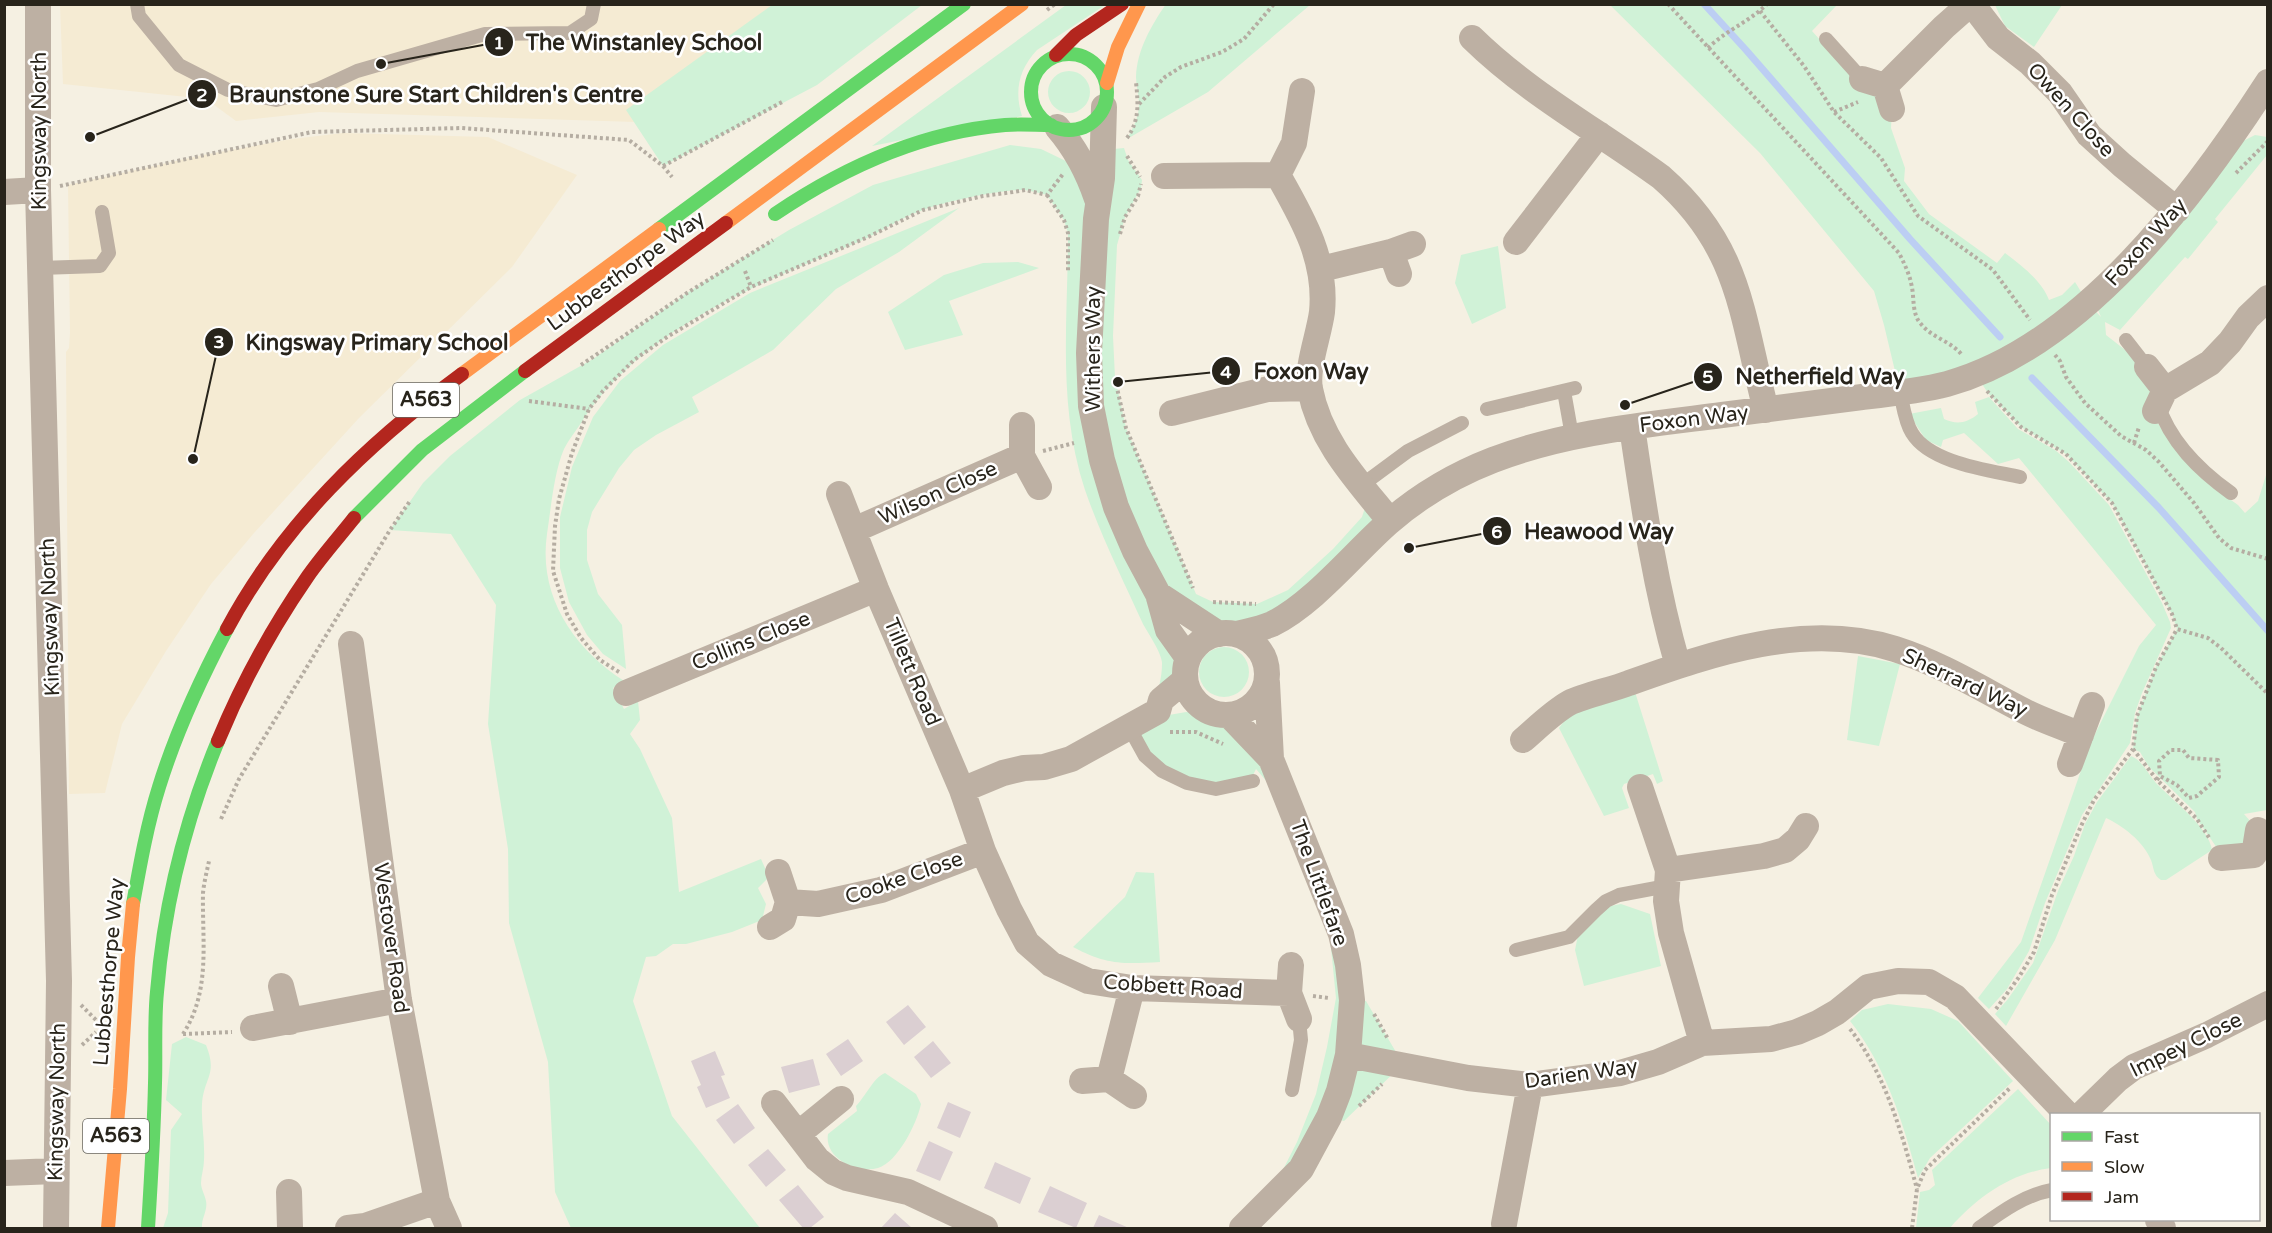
<svg xmlns="http://www.w3.org/2000/svg" width="2272" height="1233" viewBox="0 0 2272 1233" font-family="'Varela Round',sans-serif">
	<style>
		.built { fill: #f5ebd3 }
		.green { fill: #d0f2d7 }
		.lines { fill: none; stroke-linecap: round; stroke-linejoin: round }
		.stream { stroke: #bccef3; stroke-width: 7 }
		.building { fill: #dbcfd2 }
		.path { stroke: #b5ada2; stroke-width: 4; stroke-dasharray: 3 3; stroke-linecap: butt }
		.lane { stroke: #bdb0a3; stroke-width: 14 }
		.street { stroke: #bdb0a3; stroke-width: 26 }
		.fast { stroke: #63d668; stroke-width: 14 }
		.slow { stroke: #ff974d; stroke-width: 14 }
		.jam { stroke: #b3261e; stroke-width: 14 }
		.labels { text-anchor: middle; dominant-baseline: central; stroke-width: 5; stroke-linejoin: round; paint-order: stroke }
		.shield { fill: #fff; stroke: #68665f; stroke-width: 1.5 }
		.shield-label { font-size: 20px; font-weight: bold; fill: #28241b }
		.street-label { font-size: 21px; fill: #28241b; stroke: #fff }
		.leader { fill: none; stroke: #28241b; stroke-width: 2 }
		.callout-dot { fill: #28241b; stroke: #fff; stroke-width: 2 }
		.mark-label { font-size: 18px; text-anchor: middle; font-weight: bold; fill: #fff }
		.callout-label { font-size: 22px; text-anchor: middle; font-weight: bold; fill: #28241b; stroke: #fff; stroke-width: 5; stroke-linejoin: round; paint-order: stroke }
	</style>
	<rect width="100%" height="100%" fill="#f5f0e2"/>
	<path class="built" d="M60 5H783L773 13 711 45 668 123 319 112 236 121 206 99 63 84Z
		M343 133 488 137 577 175 512 267 359 418 254 533 211 584 166 651 122 724 105 793 69 794 66 352 69 348 70 333 68 185 203 155 292 139Z"/>
	<path class="green" d="M1166 4H1310V5L1208 92 1127 139C1133 128 1139 118 1139 104 1139 95 1136 86 1136 77 1137 50 1151 26 1166 4Z
		M772 5H922L817 85 663 166 626 110Z
		M1066 5H1105L1037 50C1019 69 1014 91 1022 116L872 146Z
		M1610 5H1837L1812 31 1850 73 1892 109 1891 128 1905 168 1904 181 1929 214 1997 263 2005 253C2021 265 2042 281 2049 300L2062 295 2075 282 2088 303 2101 317 2098 310 2241 142 2255 135 2267 137V155L2215 219 2218 222 2188 259 2185 257 2120 330 2105 322 2106 335 2147 367 2157 422 2179 452 2217 490 2238 505 2245 513 2258 501 2267 472V810L2244 814 2258 830 2254 855 2217 848 2197 819 2195 812 2149 767 2140 752 2133 749 2137 716 2156 667 2177 629 2172 614 2112 503 2066 454 2021 427 1988 393 1976 375 1900 392 1884 325 1874 291 1760 153Z
		M1995 5H2062L2034 47 2005 26Z
		M1048 92a21 21 0 1 1 42 0a21 21 0 1 1-42 0Z
		M1010 145 1041 149 1070 163 1103 150 1124 148 1128 160 1142 180 1141 188 1125 217 1117 245 1113 336 1115 378 1126 428 1196 594 1213 602 1257 604 1288 590 1333 549 1362 517 1369 495 1390 521 1297 608 1237 634 1159 595 1188 658 1161 700 1169 715 1186 712 1230 716 1293 812 1256 769 1253 775 1216 789 1162 771 1136 741C1147 718 1162 691 1162 664 1163 655 1148 633 1143 624 1123 580 1101 536 1085 490 1057 405 1068 321 1068 233L1064 220 1047 195C1040 193 1032 191 1025 190 1003 189 944 202 923 210 900 218 880 233 858 242 758 284 638 330 579 426 574 433 568 441 564 449 554 472 551 508 547 534 538 596 573 648 624 681L613 688 624 709 638 701 640 720 630 734 640 749 672 818 679 892 761 859 769 877 758 888 766 904 762 920 732 932 686 944H673L656 956 646 957 633 1001 672 1116 760 1228H571L555 1192 548 1062 509 923 508 849 488 724 496 605 451 534 390 530 423 483 450 456 520 400 593 359 687 293 738 261 789 230 873 185Z
		M959 208 899 252 836 289 773 350 692 397 699 412 656 435 634 450 619 468 592 512 587 530V560L598 594 622 625 626 669 603 654 587 635 569 602 560 568V517L572 467 593 417 620 381 663 345 750 293Z
		M1498 246 1506 308 1472 324 1455 283 1461 255Z
		M1018 262 1039 268 949 301 963 335 905 350 888 312 944 275 983 263Z
		M1989 397 2018 429 2055 450 2069 462 2109 505 2162 603 2170 622 2171 628 2142 693 2135 713 2130 743 2082 815 2045 903 2029 951 2007 989 1989 1009 1978 998 2021 942 2091 742 2139 646 2156 625 2019 458 1998 464 1964 433 1943 440 1941 447 1926 440 1909 414 1941 408 1944 419C1957 425 1967 423 1978 414L1975 402Z
		M1199 672a25 25 0 1 1 50 0a25 25 0 1 1-50 0Z
		M1858 656 1900 664 1879 746 1847 740Z
		M1635 692 1663 781 1657 784 1653 774 1624 784 1622 788 1629 808 1604 816 1559 728 1570 713Z
		M2131 756C2142 760 2148 774 2156 783 2172 800 2209 827 2212 850L2166 880H2161C2153 875 2154 868 2151 860 2143 841 2123 826 2106 818L2055 940 2006 1026 1995 1014 2008 999 2033 963 2058 891 2074 856 2085 824 2097 802Z
		M1136 872 1154 873 1160 962C1122 964 1107 965 1073 947L1125 897Z
		M1621 904 1650 914 1661 966 1584 986 1575 950 1578 935 1605 907Z
		M1328 918 1352 1000 1366 1001 1403 1064 1344 1121 1329 1117 1265 1205 1297 1142 1316 1094 1327 1047 1336 998Z
		M1888 1004 1931 1009 1958 1021 2013 1081 1930 1158 1918 1178C1903 1123 1886 1066 1850 1021L1862 1010Z
		M186 1037 206 1045C218 1075 204 1077 202 1104 201 1122 205 1141 204 1160 204 1168 201 1176 201 1183 201 1189 205 1195 206 1201 208 1210 201 1219 202 1228H163L168 1213 171 1130 182 1114 166 1100 172 1044Z
		M885 1073 916 1094 921 1104C917 1123 898 1162 878 1168 856 1174 824 1158 828 1134L857 1111 856 1106C865 1097 874 1077 885 1073Z
		M2018 1089 2051 1125V1168C2011 1173 1976 1198 1950 1228H1916L1920 1192 1929 1190 1935 1185 1932 1170Z"/>
	<g class="lines">
		<path class="stream" d="M1704 4 1746 50 1910 239 2000 337
			M2032 378 2159 508 2268 631"/>
	</g>
	<path class="building" d="M908 1005 926 1027 904 1045 886 1022Z
		M848 1039 863 1061 841 1076 826 1054Z
		M933 1041 951 1063 931 1078 914 1057Z
		M715 1051 725 1075 721 1076 730 1098 706 1108 697 1087 701 1085 691 1061Z
		M813 1059 820 1085 789 1093 781 1067Z
		M948 1102 971 1112 960 1138 937 1128Z
		M738 1104 755 1128 734 1144 716 1120Z
		M929 1141 953 1152 940 1181 916 1171Z
		M768 1149 786 1170 766 1187 748 1165Z
		M995 1162 1031 1178 1020 1204 984 1188Z
		M798 1185 824 1217 810 1228H803L779 1200Z
		M1050 1186 1087 1203 1076 1228 1038 1212Z
		M895 1213 912 1228H881Z
		M1099 1215 1129 1228H1093Z"/>
	<g class="lines">
		<path class="path" d="M1668 4 1899 253C1904 263 1909 273 1911 283 1915 297 1911 313 1921 324 1932 338 1951 341 1962 355
			M1047 10 1055 4
			M1760 11 1804 66 1834 112 1881 158 1918 216 1993 270 2030 320
			M1708 48C1725 31 1749 22 1767 4
			M1139 104 1165 77 1181 67 1222 52 1244 39 1274 4
			M1834 112 1858 102
			M1127 138C1140 120 1138 103 1136 82
			M1127 156 1140 177
			M663 166 784 101
			M2236 173 2268 141
			M60 186 312 132 461 128 629 140 663 166 672 177
			M1047 195 1064 220 1068 233V273
			M1120 234 1125 217 1138 196 1141 184
			M745 271 751 287
			M2055 355 2060 361 2066 377 2085 403 2121 436 2146 450 2159 462 2194 503 2219 538 2231 548 2268 559
			M581 365 687 293 773 240
			M1115 379 1126 428 1193 588
			M1987 391 2021 427 2066 454 2112 503 2172 614 2177 629 2208 638 2221 648 2268 694
			M529 401 589 409
			M2134 443 2139 427
			M1043 451 1074 443
			M1213 602 1256 604
			M619 672 600 660 581 638 567 614 553 571 555 526 559 499 572 453 589 409 603 391 634 360 667 337 751 287 868 237 923 210 983 196 1013 192 1025 190 1047 195 1063 174
			M1170 732H1196L1223 744
			M2133 749 2157 780 2197 819 2210 839
			M2157 780 2160 776 2177 785 2189 798 2197 796 2219 777 2218 760 2189 758 2183 750H2171L2159 761 2160 776
			M221 819 239 779 390 530 410 501
			M1313 996 1329 998
			M81 1005 97 1021
			M1996 1009 2019 977 2034 952 2052 895 2081 826 2094 800 2133 749 2137 716 2156 667 2177 629
			M1374 1014 1388 1039
			M1850 1029C1886 1075 1902 1134 1917 1189
			M183 1034C211 991 202 942 203 893 204 882 207 871 209 861
			M183 1034 232 1032
			M82 1045 96 1032
			M1359 1106 1382 1084
			M1912 1228 1917 1189 1925 1170 2011 1087"/>
		<path class="lane" d="M137 4 139 16 179 65 228 90 276 100 318 89 357 71 485 34 570 33 591 19 594 4
			M1826 39 1862 79
			M40 268 100 266 109 253 102 212
			M2126 340 2147 367
			M1564 391 1572 436
			M1900 392C1903 405 1905 422 1912 433 1930 463 1988 470 2020 477
			M2158 404C2170 442 2199 470 2231 493
			M1487 409 1575 388
			M1362 485 1408 451 1462 423
			M1129 727 1145 756 1162 771 1187 783 1216 789 1253 781
			M1516 950 1569 937 1596 910 1606 901 1619 895 1667 886
			M1292 1090 1301 1040 1299 1019
			M1979 1228C2000 1213 2024 1195 2052 1190"/>
		<path class="street" d="M38 4V190L59 981 56 1228
			M1972 4 1998 38 2030 63 2060 93 2089 135 2122 165 2177 210
			M1472 38C1528 93 1598 131 1661 177 1741 247 1741 314 1766 410
			M1862 79 1885 86 1892 109
			M1885 86 1944 27 1970 4
			M1104 107 1102 178 1096 219 1089 353 1091 406 1102 460 1116 507 1135 551 1158 594 1168 630 1188 658
			M1057 127C1076 149 1088 172 1097 199
			M1278 175 1294 143 1302 91
			M1164 176 1278 175C1303 219 1327 260 1322 312 1319 335 1306 368 1310 389 1320 442 1358 481 1390 521
			M4 192 38 190
			M1516 242 1599 134
			M1321 269 1391 252
			M1399 274 1391 252 1413 244
			M2147 367 2165 390 2155 411
			M2165 390 2210 363 2230 342 2248 317 2268 298
			M1172 413 1268 389 1310 388
			M1022 425V456L1039 487
			M1632 427C1644 509 1655 586 1678 666
			M839 494 876 589 962 790 983 851 1009 909 1027 943 1051 964 1088 981 1132 988 1289 993
			M854 530 1022 456
			M1158 594 1219 634
			M1185 674a41 41 0 1 1 82 0a41 41 0 1 1-82 0Z
			M1237 634C1249 631 1260 629 1272 624 1313 604 1353 554 1388 523 1419 496 1454 475 1493 460 1566 432 1644 425 1722 415 1768 409 1815 403 1862 397 1890 394 1920 391 1947 384 2082 347 2195 195 2268 82
			M351 644 399 1000 437 1201 449 1228
			M626 693 876 589
			M1230 716 1271 759
			M1523 740C1537 728 1553 712 1569 703 1586 695 1611 690 1629 683 1713 653 1806 621 1895 649 1942 664 1983 690 2026 712 2044 721 2063 727 2081 735
			M2070 764 2092 705
			M1640 787 1668 870 1666 901 1671 933 1702 1043
			M962 790 1003 773 1024 768 1044 767 1071 759 1158 711 1161 700 1185 680
			M2221 858 2254 855 2258 830
			M1668 870 1764 856 1785 850 1798 839 1806 826
			M788 902 818 904 881 890 983 851
			M770 927 783 919 788 902 778 872
			M1291 965 1289 993 1299 1019
			M281 986 290 1022
			M253 1028 399 1000
			M1348 1055 1468 1078 1530 1085 1620 1073 1658 1062 1702 1043 1771 1039 1797 1032 1818 1023 1837 1012 1868 987 1898 981 1929 982 1955 997 2067 1114
			M1109 1079 1132 988
			M1082 1081 1109 1079 1134 1096
			M774 1103 817 1159 833 1172 847 1178 908 1192 985 1228
			M2082 1114 2118 1079 2134 1067 2207 1035 2268 1004
			M798 1134 841 1099
			M4 1173 56 1171
			M289 1192 290 1228
			M2158 1220 2163 1228
			M1504 1224 1530 1085
			M348 1228 365 1226 437 1201
			M1242 1228 1301 1169 1329 1117 1339 1091 1348 1055 1352 1000 1348 965 1341 934 1271 759 1267 683"/>
		<path class="fast" d="M1031 92a38 38 0 1 1 76 0a38 38 0 1 1-76 0Z
			M775 214C843 168 922 132 1005 125 1020 124 1036 125 1051 125
			M659 229 964 4
			M354 518 422 450 525 371
			M133 904C140 865 147 825 159 787 176 732 200 680 227 629
			M148 1228C151 1180 154 1131 155 1083 156 1052 154 1022 157 992 164 906 185 821 218 741"/>
		<path class="slow" d="M1107 83 1118 47 1139 4
			M726 223 1022 4
			M462 374 659 229
			M108 1228 120 1089 128 957 133 904"/>
		<path class="jam" d="M1056 55 1076 35 1122 4
			M525 371 726 223
			M227 629C283 524 367 444 462 374
			M218 741C242 683 272 628 308 576 322 556 339 537 354 518"/>
	</g>
	<g class="labels">
		<g class="shield">
			<rect x="393" y="383" width="66" height="34" rx="4.5"/>
			<rect x="83" y="1119" width="66" height="34" rx="4.5"/>
		</g>
		<g class="shield-label">
			<text x="426" y="400">A563</text>
			<text x="116" y="1136">A563</text>
		</g>
		<g class="street-label">
			<text transform="translate(2071 110) rotate(48)">Owen Close</text>
			<text transform="translate(39 131) rotate(-90)">Kingsway North</text>
			<text transform="translate(2146 242) rotate(-48)">Foxon Way</text>
			<text transform="translate(626 271) rotate(-36)">Lubbesthorpe Way</text>
			<text transform="translate(1093 349) rotate(-90)">Withers Way</text>
			<text transform="translate(1694 419) rotate(-7)">Foxon Way</text>
			<text transform="translate(938 493) rotate(-24)">Wilson Close</text>
			<text transform="translate(50 617) rotate(-92)">Kingsway North</text>
			<text transform="translate(751 641) rotate(-22)">Collins Close</text>
			<text transform="translate(912 672) rotate(67)">Tillett Road</text>
			<text transform="translate(1965 683) rotate(25)">Sherrard Way</text>
			<text transform="translate(904 878) rotate(-19)">Cooke Close</text>
			<text transform="translate(1319 883) rotate(70)">The Littlefare</text>
			<text transform="translate(391 938) rotate(82)">Westover Road</text>
			<text transform="translate(109 972) rotate(-85)">Lubbesthorpe Way</text>
			<text transform="translate(1173 987) rotate(4)">Cobbett Road</text>
			<text transform="translate(2186 1045) rotate(-26)">Impey Close</text>
			<text transform="translate(1581 1074) rotate(-8)">Darien Way</text>
			<text transform="translate(57 1102) rotate(-89)">Kingsway North</text>
		</g>
	</g>
	<path class="leader" d="M381 64L499 42M90 137L202 94M193 459L219 342M1118 382L1226 371M1625 405L1708 377M1409 548L1497 531"/>
	<g class="callout-dot">
		<circle cx="381" cy="64" r="6"/>
		<circle cx="90" cy="137" r="6"/>
		<circle cx="193" cy="459" r="6"/>
		<circle cx="1118" cy="382" r="6"/>
		<circle cx="1625" cy="405" r="6"/>
		<circle cx="1409" cy="548" r="6"/>
		<circle cx="499" cy="42" r="15"/>
		<circle cx="202" cy="94" r="15"/>
		<circle cx="219" cy="342" r="15"/>
		<circle cx="1226" cy="371" r="15"/>
		<circle cx="1708" cy="377" r="15"/>
		<circle cx="1497" cy="531" r="15"/>
	</g>
	<g class="mark-label">
		<text x="499" y="49">1</text>
		<text x="202" y="101">2</text>
		<text x="219" y="348">3</text>
		<text x="1226" y="378">4</text>
		<text x="1708" y="383">5</text>
		<text x="1497" y="538">6</text>
	</g>
	<g class="callout-label">
		<text x="644" y="50">The Winstanley School</text>
		<text x="436" y="102">Braunstone Sure Start Children's Centre</text>
		<text x="377" y="350">Kingsway Primary School</text>
		<text x="1311" y="379">Foxon Way</text>
		<text x="1820" y="384">Netherfield Way</text>
		<text x="1599" y="539">Heawood Way</text>
	</g>
	<rect width="2272" height="1233" fill="none" stroke="#28241b" stroke-width="12"/>
	<rect x="2050" y="1113" width="210" height="108" fill="#ffffff" stroke="#a9a7a4" stroke-width="1.5"/>
	<rect x="2062" y="1132" width="30" height="9" fill="#63d668" stroke="#a9a7a4" stroke-width="1.5"/>
	<text x="2104" y="1143" font-size="18" fill="#28241b">Fast</text>
	<rect x="2062" y="1162" width="30" height="9" fill="#ff974d" stroke="#a9a7a4" stroke-width="1.5"/>
	<text x="2104" y="1173" font-size="18" fill="#28241b">Slow</text>
	<rect x="2062" y="1192" width="30" height="9" fill="#b3261e" stroke="#a9a7a4" stroke-width="1.5"/>
	<text x="2104" y="1203" font-size="18" fill="#28241b">Jam</text>
</svg>
